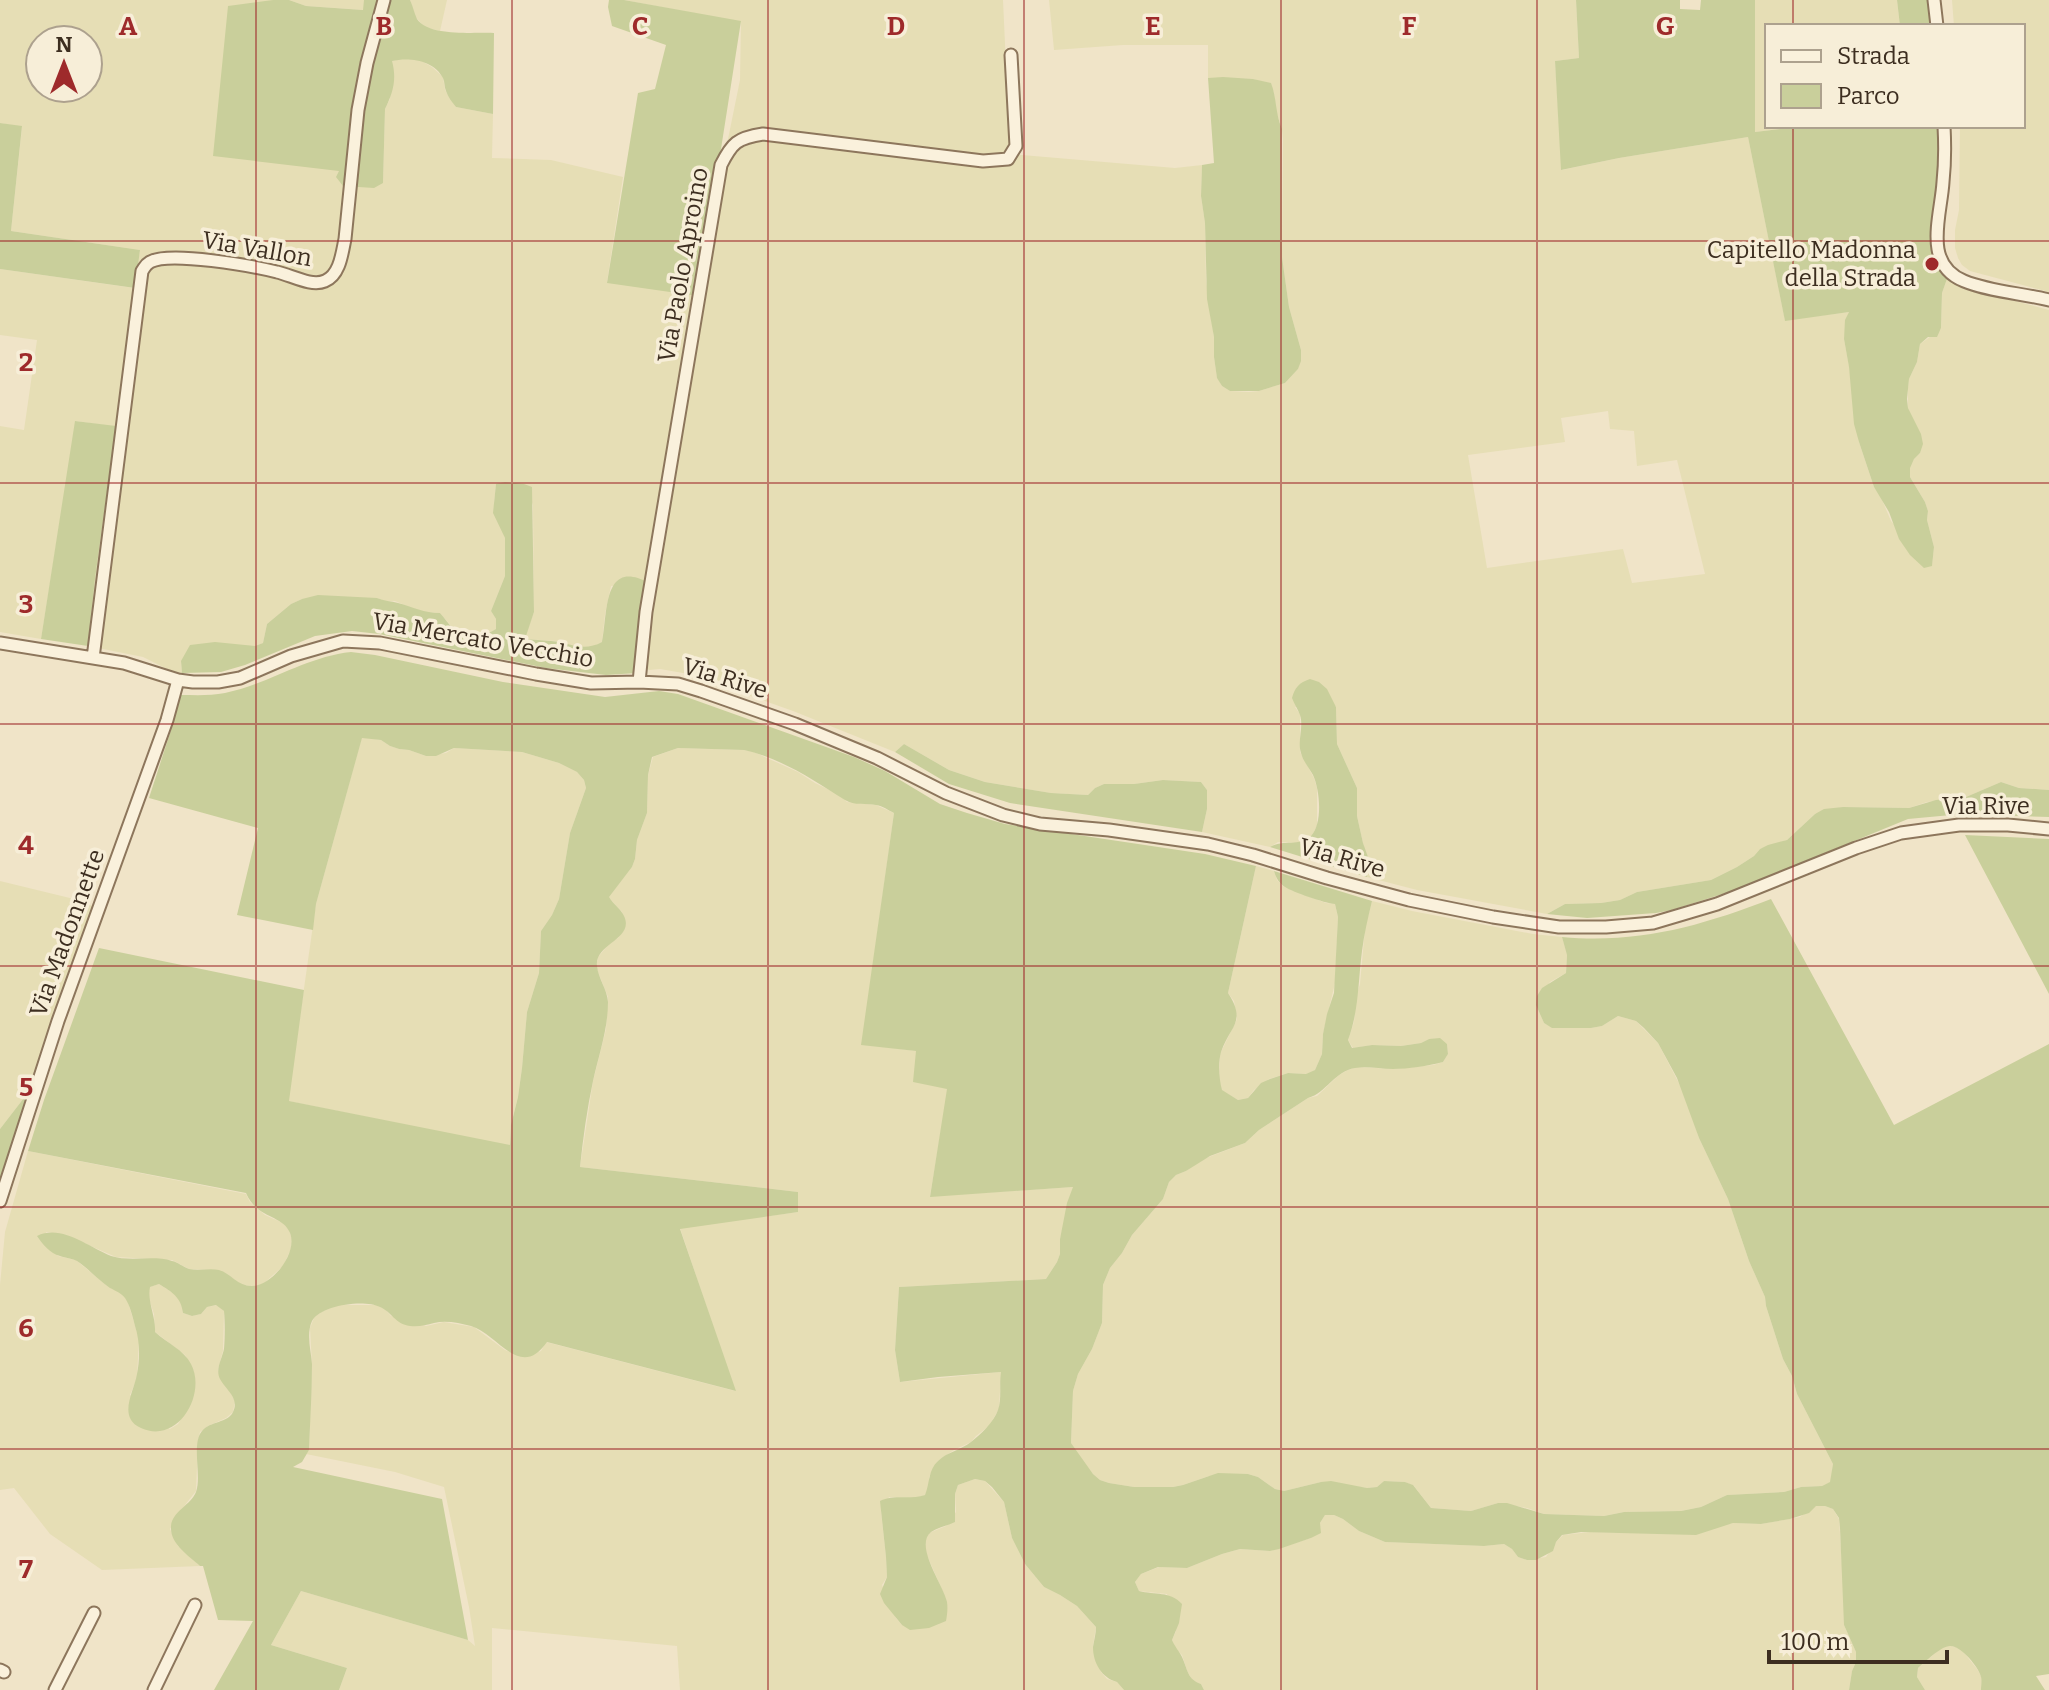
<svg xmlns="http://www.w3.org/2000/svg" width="2049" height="1690" viewBox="0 0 2049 1690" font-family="Bitter,serif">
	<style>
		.farmland { fill: #e6deb5; fill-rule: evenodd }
		.green { fill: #c9cf9b }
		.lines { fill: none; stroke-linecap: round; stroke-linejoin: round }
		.street-casing { stroke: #8d765c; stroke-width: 15 }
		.street { stroke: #faf1dc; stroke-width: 11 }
		.grid { fill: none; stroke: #9e2a2b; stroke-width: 2; stroke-opacity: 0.55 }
		.poi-dot { fill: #9e2a2b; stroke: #f7eed8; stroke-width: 3 }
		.labels { text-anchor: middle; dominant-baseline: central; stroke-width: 7; stroke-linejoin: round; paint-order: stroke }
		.street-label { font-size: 24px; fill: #3d2e20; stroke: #f7eed8 }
		.poi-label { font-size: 24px; fill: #3d2e20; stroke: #f7eed8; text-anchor: end }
		.grid-label { font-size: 26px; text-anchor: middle; font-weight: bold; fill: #9e2a2b; stroke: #f7eed8; stroke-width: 7; stroke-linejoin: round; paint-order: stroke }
	</style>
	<rect width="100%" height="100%" fill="#f0e4c8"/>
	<path class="farmland" d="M0 0H273L269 2 340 171 383 183 385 109 390 99 392 61 401 59H418L432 67 443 77 445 90 456 107 493 114 492 158 551 160 623 177 607 282 714 208 740 80 741 22 624 0H1003L1010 154 1175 168 1202 165 1201 196 1205 223 1206 280 1214 337V357L1217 377 1222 386 1230 391 1249 392 1259 391 1285 383 1298 369 1301 350 1289 307 1282 257 1283 140 1282 129 1276 111 1274 92 1262 82 1253 79 1208 78V45H1123L1054 50 1049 0H1576L1579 58 1555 61 1562 170 1619 158 1748 137 1785 320 1849 312 1844 339 1849 366 1859 442 1874 487 1880 495 1891 521 1932 565 1934 547 1927 520 1928 511 1925 502 1910 477 1909 468 1914 459 1920 453 1908 408V388L1909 379 1917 362 1920 344 1941 329 1942 293 1948 276 1963 287 2049 310V790L2019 788 2001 782 1966 797 1927 802 1909 808 1843 807 1815 814 1787 840 1760 849 1754 856 1737 867 1711 880 1637 892 1620 900 1601 903 1565 904 1547 914 1417 890 1367 877 1369 870 1357 816V788L1337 744 1336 706 1295 707 1300 714V752L1314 778 1317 788V826L1313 834 1306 840 1297 843 1278 842 1270 847 1202 832 1207 809V790L1201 782 1163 780 1134 784H1104L1095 788 1088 795 1051 793 985 782 949 770 904 744 895 752 793 711 703 679 683 673 660 669 649 670 643 665 649 583 611 586 605 614 602 642 592 647H573L555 641 524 639 534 612 533 505 524 484 505 482 496 485 494 503 497 521 502 529 505 538V576L491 611 496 619V629L488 634 479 637 470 636 452 627 440 613 421 612 395 601H385L377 598 302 599 291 604 267 624 263 643 255 646H246L181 661 182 673 173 672 143 657 88 646 95 579 116 427 76 421 41 639 0 632V426L24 430 37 340 0 335V269L134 288 140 250 11 231 22 127 0 123ZM40 40H88V88H40ZM1608 411 1610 429 1634 431 1637 466 1677 460 1705 574 1632 583 1623 549 1487 568 1468 455 1565 442 1561 418Z
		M289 0H364V10L306 6Z
		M410 0H447L440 31 424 27 415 16Z
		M1755 0H1897L1900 26H1767V126H1807L1755 132Z
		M1952 0H2049V292L1970 271 1962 265 1958 258 1955 248V230L1959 210 1960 126H2023V26H1954Z
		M362 737 381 740 390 746 399 749 409 750 426 756 446 753 454 748 522 752 559 763 577 772 584 780 586 788 570 833 559 899 552 915 541 931 539 973 527 1012 522 1068 518 1097 511 1125 510 1146 288 1101 316 904Z
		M678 748 744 750 754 752 798 772 815 783 840 795 847 802 876 805 894 813 862 1044 916 1051 948 1089 930 1196 1074 1187 1060 1239V1254L1057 1262 1046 1279 899 1287 895 1350 900 1382 1001 1372 999 1409 989 1426 976 1436 971 1442 954 1450 938 1461 929 1477V1487L925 1495 917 1498 889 1497 881 1511 886 1557 887 1577 882 1585 896 1618 902 1625 944 1594 925 1551V1541L929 1533 946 1526 956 1512 955 1494 958 1485 975 1479 985 1481 1004 1502 1012 1538 1025 1564 1044 1587 1060 1595 1077 1606 1096 1627 1093 1646 1101 1672 1107 1679 1117 1682 1124 1690H680L677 1646 492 1628V1690H339L347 1668 271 1645 301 1591 468 1640 475 1646 469 1607 444 1487 395 1472 306 1454 309 1450 312 1365 310 1328 314 1318 321 1312 338 1305H376L385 1309 391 1316 426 1326 444 1322 474 1327 505 1350 523 1357 541 1351 546 1342 735 1391 680 1228 798 1212V1192L580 1167 593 1081 606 1029 608 997 596 967 598 957 610 943 618 938 624 930 622 912 608 897 632 867 635 859 637 840 647 813 648 775 653 757Z
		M1256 866 1274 871 1277 880 1283 886 1292 890 1326 903 1335 904 1338 917 1335 983 1323 1034 1322 1054 1315 1070 1307 1074 1288 1073 1269 1079 1254 1090 1248 1098 1238 1100 1222 1091 1219 1082 1220 1054 1237 1019 1234 1001 1228 993Z
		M0 881 74 899 95 907 27 1094 0 1129Z
		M1372 901 1412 911 1533 934 1562 937 1567 954 1566 973 1550 982 1536 1005 1544 1023 1553 1028H1591L1602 1026 1618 1016 1636 1021 1658 1043 1685 1095 1699 1138 1728 1199 1749 1261 1765 1297 1766 1306 1783 1359 1792 1376 1797 1394 1833 1464 1831 1482 1822 1486 1801 1487 1784 1492 1727 1495 1701 1507 1681 1511 1624 1512 1604 1516 1544 1514 1527 1508 1498 1503 1471 1511 1431 1508 1414 1486 1405 1482 1384 1481 1377 1487 1367 1488 1321 1482 1284 1491 1275 1489 1258 1477 1248 1474 1209 1476 1183 1485 1173 1487H1134L1109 1483 1100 1480 1093 1474 1075 1452 1071 1443 1073 1391 1078 1374 1092 1349 1102 1323 1103 1285 1110 1268 1122 1253 1132 1235 1163 1199 1169 1182 1176 1175 1186 1171 1201 1160 1245 1143 1259 1130 1308 1098 1317 1096 1339 1075 1348 1070 1357 1067 1394 1069 1433 1065 1443 1062 1448 1054 1447 1044 1429 1039 1421 1043 1401 1046 1372 1045 1353 1048 1348 1040 1354 1022 1357 994 1360 984 1365 928Z
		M28 1151 246 1194 250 1202 265 1215 283 1223 289 1230 292 1239 291 1249 283 1266 262 1285 252 1286 242 1285 225 1273 217 1270 189 1269 172 1260 116 1257 65 1235 46 1232 58 1256 76 1260 106 1285 123 1294 128 1302 139 1339 137 1378 130 1395 170 1429 178 1424 183 1416 194 1372 185 1355 155 1332 154 1314 148 1296 149 1287 159 1284 176 1295 182 1303 183 1313 192 1316 201 1314 207 1307 217 1305 224 1311 223 1351 218 1369 220 1378 231 1393 235 1401 233 1412 226 1418 208 1426 200 1432 198 1442 196 1491 185 1505 170 1529 178 1546 200 1566 102 1570 50 1534 14 1488 0 1490V1285L5 1232Z
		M1815 1506H1825L1833 1509 1839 1519 1844 1595V1625L1856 1652V1662L1852 1671 1849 1690H1204L1201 1684 1193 1681 1188 1673 1182 1655 1175 1648 1172 1640 1176 1631 1167 1594 1139 1591 1135 1582 1141 1574 1159 1567 1187 1568 1222 1554 1240 1549 1270 1551 1311 1538 1325 1515H1334L1343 1519 1359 1531 1385 1542 1484 1546 1504 1544 1512 1549 1518 1557 1527 1560 1546 1557 1556 1542 1563 1535 1590 1532 1637 1533 1724 1525 1733 1523 1761 1524 1800 1517Z
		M1949 1645 1958 1648 1965 1654 1977 1669 1982 1678 1981 1690H1925L1917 1677 1918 1668 1940 1649Z"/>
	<path class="green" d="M273 0H289L306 6 363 10 364 0H410C413 6 414 13 417 19 429 37 474 32 494 33L493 114 456 107C452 102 448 97 446 91 444 87 445 82 443 78 434 60 409 57 392 61 397 79 393 93 385 109L383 183 374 188 343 186 336 177 339 171 213 156 228 6Z
		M609 0H624L741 21 698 296 607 283 638 93 655 89 666 45 612 26 608 7Z
		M1576 0H1680V9L1700 10 1701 0H1755V132L1807 126H1942L1937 228 1948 276 1942 293 1941 328 1937 337H1928L1920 344 1917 362 1909 379 1907 399 1908 408 1921 434 1923 444 1920 453 1914 459 1910 468V477L1925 502 1928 511 1927 520 1934 547 1932 566 1924 568 1910 555 1899 539 1889 512 1874 487 1859 442 1854 424 1849 367 1844 339 1845 320 1849 312 1785 321 1748 137 1619 158 1561 170 1555 61 1579 58Z
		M1897 0H1934L1937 26H1900Z
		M1223 77 1253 79 1271 83C1277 98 1275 113 1282 129V257L1289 307 1301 350V361L1298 369 1285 383 1259 391H1230L1222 386 1217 378 1214 357V337L1207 299 1205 223 1201 196 1202 165 1214 163 1208 78Z
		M0 123 22 126 11 231 140 250 135 288 0 269Z
		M75 421 116 426 95 579 88 646 41 639Z
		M505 482 524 484 532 487 534 612 525 639C534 640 542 640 551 641 570 643 584 652 602 642 608 615 602 557 649 583L637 673 606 675 546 668 379 634 352 631 315 636 245 665 221 672 182 673 181 661 190 645 215 642 255 646 263 643 267 624 291 604 302 599 318 595 377 598C384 601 391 601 398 603 413 607 424 613 440 613 445 618 448 624 453 628 467 639 482 638 496 629V619L491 611 505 576V538L493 513 496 484Z
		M351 652 375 655 503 682 605 697 659 691 678 694 854 757 885 771 940 804 967 813 1005 824 1205 854 1256 866 1228 993C1247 1022 1230 1026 1221 1052 1218 1063 1219 1079 1222 1090L1238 1100 1248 1098 1261 1083 1270 1079 1288 1073 1306 1074 1315 1070 1322 1054 1323 1034 1327 1014 1334 993 1338 917 1335 904C1324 903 1293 892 1285 887 1279 883 1276 878 1274 871L1372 901C1368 918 1364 934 1362 951 1358 981 1359 1011 1348 1040L1352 1048 1372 1045 1401 1046 1421 1043 1429 1039 1440 1038 1447 1044 1448 1054 1443 1062C1427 1066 1409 1069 1393 1069 1380 1069 1367 1066 1355 1068 1335 1071 1326 1093 1308 1098L1259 1130 1245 1143 1210 1156 1186 1171 1176 1175 1169 1182 1163 1199 1132 1235 1122 1253 1110 1268 1103 1285 1102 1323 1092 1349 1078 1374 1073 1391 1071 1443 1093 1474 1100 1480 1109 1483 1134 1487H1173L1183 1485 1218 1473 1248 1474 1258 1477 1275 1489 1284 1491 1321 1482 1331 1481 1367 1488 1377 1487 1384 1481 1405 1482 1413 1485 1431 1508 1471 1511 1498 1503H1507L1544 1514 1604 1516 1624 1512 1681 1511 1701 1507 1727 1495 1784 1492 1801 1487 1822 1486 1830 1482 1833 1464 1797 1394 1792 1376 1783 1359 1766 1306 1765 1297 1749 1261 1728 1199 1699 1138 1677 1078 1658 1043 1644 1028 1636 1021 1618 1016 1602 1026 1591 1028H1552L1544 1023 1536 1005 1537 996 1542 988 1566 973 1567 955 1562 937C1638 944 1701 926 1771 899L1894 1125 2049 1044V1674L2036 1676 2045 1690H1981C1981 1688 1982 1679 1981 1677 1979 1667 1960 1645 1950 1646 1941 1646 1925 1662 1918 1668L1917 1677 1925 1690H1849L1852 1671 1856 1662V1652L1844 1625 1840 1528 1839 1518 1833 1509 1825 1506H1816L1809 1513 1790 1519 1761 1524 1733 1523 1696 1535 1581 1532 1562 1535 1556 1542 1553 1551 1536 1560H1527L1518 1557 1512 1549 1504 1544 1484 1546 1385 1542 1359 1531 1343 1519 1334 1515H1325L1320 1523 1321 1533 1311 1538 1279 1549 1270 1551 1240 1549 1222 1554 1187 1568 1158 1567 1141 1574 1135 1582 1139 1591C1155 1595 1170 1591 1182 1604L1179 1623 1172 1640C1175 1647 1179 1651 1182 1657 1188 1670 1187 1679 1201 1684L1204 1690H1124L1117 1682C1102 1678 1093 1663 1093 1647 1094 1640 1096 1634 1096 1627L1077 1606 1060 1595 1044 1587 1025 1564 1012 1538 1004 1502 992 1487 985 1481 975 1479 958 1485 955 1494V1522C947 1526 938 1527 931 1532 914 1546 943 1584 947 1602 948 1609 947 1615 946 1621L929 1628 910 1630 902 1625 884 1603 880 1594 887 1577 886 1557 880 1501C894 1494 910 1500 925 1495 930 1483 928 1470 938 1461 947 1452 961 1450 971 1442 980 1435 994 1422 998 1410 1002 1399 999 1384 1001 1372L938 1377 900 1382 895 1350 899 1287 1046 1279 1057 1262 1060 1254V1239L1067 1203 1073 1187 930 1197 947 1089 913 1082 916 1051 861 1045 894 813C888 810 883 806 876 805 867 803 854 806 845 800 815 781 781 758 744 750L678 748 652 757 648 775 647 813 637 840 635 859 632 867 609 897C613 904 621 909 624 916 635 939 594 944 597 966 598 978 607 989 608 1002 608 1029 599 1054 593 1081 587 1109 583 1138 580 1167L798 1192V1212L680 1229 736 1391 547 1342C520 1381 498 1334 471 1326 459 1323 446 1320 434 1323 426 1325 419 1327 410 1326 395 1324 392 1312 380 1307 364 1299 321 1305 312 1321 306 1334 311 1351 312 1364 312 1393 310 1422 309 1450L302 1462 293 1467 442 1499 468 1640 301 1591 271 1645 347 1668 339 1690H214L253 1621 218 1620 203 1566H200C189 1556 170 1544 171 1527 171 1512 191 1505 196 1492 202 1476 191 1444 202 1431 210 1421 228 1423 233 1412 240 1398 225 1389 220 1379 215 1369 222 1359 224 1349 225 1337 225 1323 224 1311L216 1305 207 1307 201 1314 192 1316 183 1313C181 1297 172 1292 159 1284L150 1287C147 1302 156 1316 155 1332 167 1343 184 1350 191 1364 207 1394 178 1445 141 1428 117 1417 134 1392 137 1374 140 1359 140 1341 135 1326 133 1318 130 1305 125 1298 121 1293 116 1291 110 1288 98 1280 89 1269 77 1261 71 1258 66 1258 60 1256 50 1253 43 1245 37 1236 62 1224 88 1247 111 1256 129 1262 155 1255 172 1261 178 1262 183 1267 189 1269 199 1271 210 1268 219 1270 232 1274 237 1286 252 1286 272 1286 298 1253 290 1233 282 1214 258 1220 246 1193L28 1151 44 1100 99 948 304 990 289 1101 510 1145 511 1125 518 1097 522 1068 527 1012 539 973 541 931 552 915 559 899 570 833 586 788 584 780 577 772 559 763 522 752 454 748 436 756H426L409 750 399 749 390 746 381 740 362 738 316 904 313 930 237 915 258 828 149 798 172 727 180 695C195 695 210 696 225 693 269 684 305 657 351 652Z
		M1310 679 1319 682 1327 689 1336 707 1337 744 1357 788V816L1363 843 1369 860 1367 877 1270 847C1283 839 1300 847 1311 836 1323 823 1320 790 1313 775 1309 768 1303 761 1301 753 1297 741 1304 727 1300 715 1298 709 1294 704 1292 698 1295 687 1299 683 1310 679Z
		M904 744 949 770 985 782 1051 793 1088 795 1095 788 1104 784H1134L1163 780 1201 782 1207 790V809L1202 832 1010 803 949 784 895 752Z
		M2001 782 2019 788 2049 790V817L1962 814 1908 819 1735 890 1672 910 1656 913 1587 918 1547 914 1565 904 1601 903 1620 900 1637 892 1711 880 1737 867 1754 856 1760 849 1768 845 1787 840 1815 814 1824 809 1843 807 1909 808 1936 800 1966 797Z
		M1965 835 2049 839V994Z
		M27 1094 0 1184V1129Z"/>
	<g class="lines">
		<defs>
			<path id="street" d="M1934 0 1937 26
				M1944 126C1945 144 1945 163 1943 182 1941 216 1922 264 1964 281 1991 292 2021 293 2049 300
				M0 643 124 663 178 680 193 682H218L240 678 291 656 343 641 380 643 536 674 591 683 639 682 678 684 701 691 795 724 877 758 946 793 1003 815 1040 824 1109 830 1208 844 1253 855 1327 878 1409 900 1493 917 1559 927H1606L1653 923 1717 904 1856 848 1901 833 1959 825H2008L2049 829
				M93 658 142 271C145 267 145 265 150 262 170 251 253 266 277 272 291 275 311 287 325 281 340 275 342 253 345 239L358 110 367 63 384 0
				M639 682 646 612 721 165C732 143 737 138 763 134L983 161 1008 159 1016 146 1011 55
				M0 1201 58 1021 167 720 178 680
				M0 1670 4 1672
				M55 1690 94 1613
				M154 1690 195 1605"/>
		</defs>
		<use href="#street" class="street-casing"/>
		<use href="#street" class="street"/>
	</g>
	<path class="grid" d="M256 0V1690M512 0V1690M768 0V1690M1024 0V1690M1281 0V1690M1537 0V1690M1793 0V26M1793 126V1690M0 241H2049M0 483H2049M0 724H2049M0 966H2049M0 1207H2049M0 1449H2049"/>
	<circle class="poi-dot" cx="1932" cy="264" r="8"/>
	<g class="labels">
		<g class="street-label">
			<text transform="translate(257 249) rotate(10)">Via Vallon</text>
			<text transform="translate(683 265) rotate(-80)">Via Paolo Aproino</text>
			<text transform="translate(483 640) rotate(10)">Via Mercato Vecchio</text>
			<text transform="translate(725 678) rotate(17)">Via Rive</text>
			<text x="1986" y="806">Via Rive</text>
			<text transform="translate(1342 858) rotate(16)">Via Rive</text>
			<text transform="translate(67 933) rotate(-70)">Via Madonnette</text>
		</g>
		<g class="poi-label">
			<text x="1916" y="250">Capitello Madonna<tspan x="1916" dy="28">della Strada</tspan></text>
		</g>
	</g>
	<g class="grid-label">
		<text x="128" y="35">A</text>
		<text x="384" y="35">B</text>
		<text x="640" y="35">C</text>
		<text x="896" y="35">D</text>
		<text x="1153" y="35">E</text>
		<text x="1409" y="35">F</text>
		<text x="1665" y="35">G</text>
		<text x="26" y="371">2</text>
		<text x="26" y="613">3</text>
		<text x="26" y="854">4</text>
		<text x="26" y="1096">5</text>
		<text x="26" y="1337">6</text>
		<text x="26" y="1578">7</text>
	</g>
	<rect x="1765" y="24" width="260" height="104" fill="#f7eed8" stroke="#ada18e" stroke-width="2"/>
	<rect x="1781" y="50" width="40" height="12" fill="#faf1dc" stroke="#ada18e" stroke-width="2"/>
	<text x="1837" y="64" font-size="24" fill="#3d2e20">Strada</text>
	<rect x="1781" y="84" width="40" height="24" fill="#c9cf9b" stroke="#ada18e" stroke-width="2"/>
	<text x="1837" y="104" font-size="24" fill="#3d2e20">Parco</text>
	<g transform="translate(64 64)"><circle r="38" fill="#f7eed8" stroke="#ada18e" stroke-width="2"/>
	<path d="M0-6L14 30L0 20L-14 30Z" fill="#9e2a2b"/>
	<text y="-12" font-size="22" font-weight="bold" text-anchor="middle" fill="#3d2e20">N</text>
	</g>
	<path d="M1769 1650v12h178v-12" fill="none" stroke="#3d2e20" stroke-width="4"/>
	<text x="1781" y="1650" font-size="24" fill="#3d2e20" stroke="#f7eed8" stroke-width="6" paint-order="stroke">100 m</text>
</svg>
